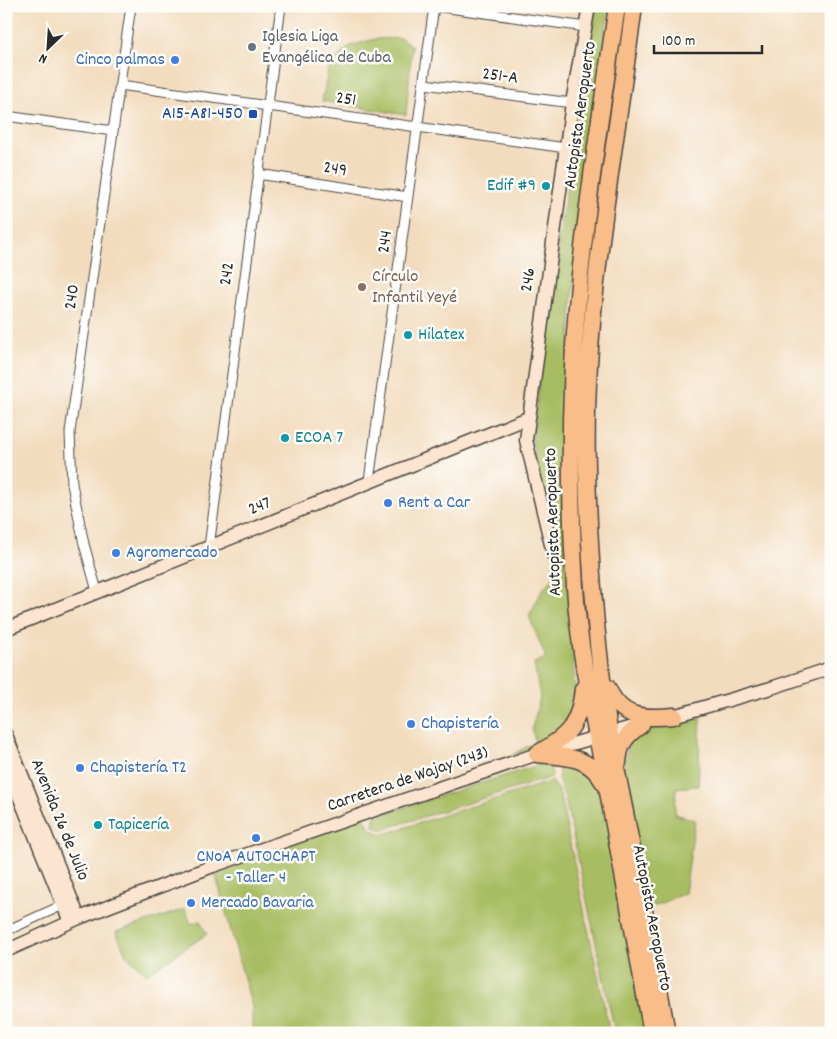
<svg xmlns="http://www.w3.org/2000/svg" width="837" height="1039" viewBox="0 0 837 1039" font-family="Dekko,sans-serif">
	<style>
		.green { fill: #a8bd62; stroke: #6a7446 }
		.lines { fill: none; stroke-linecap: round; stroke-linejoin: round }
		.street-casing { stroke: #494641; stroke-width: 11 }
		.secondary-casing { stroke: #494641; stroke-width: 15 }
		.highway-casing { stroke: #494641; stroke-width: 19 }
		.street { stroke: #fff; stroke-width: 9 }
		.secondary { stroke: #fce5d0; stroke-width: 12 }
		.highway { stroke: #f8bd89; stroke-width: 16 }
		.worship-dot { fill: #6b7280; stroke: #fdfcf7; stroke-width: 2 }
		.shop-dot { fill: #3f7fe0; stroke: #fdfcf7; stroke-width: 2 }
		.transit-dot { fill: #1a4fb4; stroke: #fdfcf7; stroke-width: 2 }
		.culture-dot { fill: #0f9aa8; stroke: #fdfcf7; stroke-width: 2 }
		.education-dot { fill: #8d6e63; stroke: #fdfcf7; stroke-width: 2 }
		.labels { text-anchor: middle; dominant-baseline: central; stroke-width: 5; stroke-linejoin: round; paint-order: stroke }
		.worship-label { font-size: 18px; fill: #5b616d; stroke: #fdfcf7; text-anchor: start }
		.shop-label { font-size: 18px; fill: #366cbe; stroke: #fdfcf7; text-anchor: start }
		.street-label { font-size: 18px; fill: #2b2b2b; stroke: #fdfcf7 }
		.transit-label { font-size: 18px; fill: #164399; stroke: #fdfcf7; text-anchor: end }
		.culture-label { font-size: 18px; fill: #0d838f; stroke: #fdfcf7; text-anchor: start }
		.education-label { font-size: 18px; fill: #785e54; stroke: #fdfcf7; text-anchor: start }
	</style>
	<rect width="100%" height="100%" fill="#fdfcf7"/>
	<filter id="ink" filterUnits="userSpaceOnUse"><feTurbulence type="fractalNoise" baseFrequency=".02" numOctaves="2"/><feDisplacementMap in="SourceGraphic" scale="10" xChannelSelector="R" yChannelSelector="G"/><feConvolveMatrix kernelMatrix="1 2 1 2 8 2 1 2 1" color-interpolation-filters="sRGB"/></filter>
	<filter id="wash" filterUnits="userSpaceOnUse"><feTurbulence type="fractalNoise" baseFrequency=".0096" numOctaves="4" result="noise"/><feDisplacementMap in="SourceGraphic" scale="20" xChannelSelector="R" yChannelSelector="G"/><feGaussianBlur stdDeviation="1.12" result="paint"/><feColorMatrix in="noise" values="0 0 0 0 0 0 0 0 0 0 0 0 0 0 0 0 0 1.4 0 .05"/><feComposite in="paint" operator="in"/></filter>
	<g filter="url(#wash)">
		<rect width="100%" height="100%" fill="#f3dcbe"/>
		<path class="green" d="M596 6H609L574 273 563 459 566 566 576 701 573 715 541 747 512 755 535 742 532 728 540 698 534 663 546 658 529 616 542 590 565 566 558 562 532 442 551 286Z
			M401 38 412 46 406 115 322 101 329 65 350 46 375 39Z
			M701 718 698 786 676 788 675 814 695 820 685 893 649 908 622 770 630 739 644 731Z
			M578 762 603 788 647 1033H615L565 798 558 779 560 764Z
			M551 764 552 777 381 830 374 826V817L538 765Z
			M552 781 559 791 610 1033H252V1007L213 866 363 815 370 828 381 835Z
			M185 909 191 924 200 921 207 934 147 974 126 955 116 932Z"/>
	</g>
	<g filter="url(#ink)">
		<g class="lines">
			<defs>
				<path id="street" d="M434 6 586 27
					M424 84 572 103
					M120 85 566 148
					M6 116 113 131
					M258 174 408 197
					M369 481 434 6
					M209 547 281 6
					M97 591 84 544 72 484 70 432 131 6
					M6 931 63 905"/>
				<path id="secondary" d="M554 557 526 440 572 103 589 6
					M6 629 528 418
					M666 718 771 688 831 668
					M6 735 79 918
					M6 764 70 922
					M6 951 79 918 213 866 537 754 639 725"/>
				<path id="highway" d="M617 6C602 106 586 205 577 306 569 399 569 493 575 587 579 656 595 724 608 792 623 872 637 953 652 1033
					M634 6C614 159 583 312 587 467 589 555 596 644 609 731 616 770 625 810 632 849 644 910 656 971 667 1033
					M607 687C621 719 643 719 674 716
					M537 754C568 736 579 726 583 689
					M537 754C565 757 589 755 604 783
					M618 763C619 744 626 735 641 725"/>
			</defs>
			<use href="#street" class="street-casing"/>
			<use href="#secondary" class="secondary-casing"/>
			<use href="#highway" class="highway-casing"/>
			<use href="#street" class="street"/>
			<use href="#secondary" class="secondary"/>
			<use href="#highway" class="highway"/>
		</g>
	</g>
	<circle class="worship-dot" cx="252" cy="47" r="5"/>
	<g class="shop-dot">
		<circle cx="175" cy="60" r="5"/>
		<circle cx="388" cy="503" r="5"/>
		<circle cx="116" cy="553" r="5"/>
		<circle cx="411" cy="724" r="5"/>
		<circle cx="80" cy="768" r="5"/>
		<circle cx="256" cy="838" r="5"/>
		<circle cx="191" cy="903" r="5"/>
	</g>
	<rect class="transit-dot" x="248" y="109" width="10" height="10" rx="2.5"/>
	<g class="culture-dot">
		<circle cx="546" cy="186" r="5"/>
		<circle cx="408" cy="335" r="5"/>
		<circle cx="285" cy="438" r="5"/>
		<circle cx="98" cy="825" r="5"/>
	</g>
	<circle class="education-dot" cx="362" cy="287" r="5"/>
	<g class="labels">
		<g class="worship-label">
			<text x="262" y="37">Iglesia Liga<tspan x="262" dy="21">Evangélica de Cuba</tspan></text>
		</g>
		<g class="shop-label">
			<text x="165" y="60" text-anchor="end">Cinco palmas</text>
			<text x="398" y="503">Rent a Car</text>
			<text x="126" y="553">Agromercado</text>
			<text x="421" y="724">Chapistería</text>
			<text x="90" y="768">Chapistería T2</text>
			<text x="256" y="857" text-anchor="middle">CNoA AUTOCHAPT<tspan x="256" dy="21">- Taller 4</tspan></text>
			<text x="201" y="903">Mercado Bavaria</text>
		</g>
		<g class="street-label">
			<text transform="translate(500 77) rotate(8)">251-A</text>
			<text transform="translate(346 100) rotate(8)">251</text>
			<text transform="translate(581 115) rotate(-82)">Autopista Aeropuerto</text>
			<text transform="translate(335 170) rotate(9)">249</text>
			<text transform="translate(386 242) rotate(-82)">244</text>
			<text transform="translate(228 274) rotate(-82)">242</text>
			<text transform="translate(529 280) rotate(-82)">246</text>
			<text transform="translate(73 297) rotate(-82)">240</text>
			<text transform="translate(260 507) rotate(-22)">247</text>
			<text transform="translate(554 522) rotate(-92)">Autopista Aeropuerto</text>
			<text transform="translate(408 780) rotate(-19)">Carretera de Wajay (243)</text>
			<text transform="translate(59 820) rotate(68)">Avenida 26 de Julio</text>
			<text transform="translate(651 918) rotate(79)">Autopista Aeropuerto</text>
		</g>
		<g class="transit-label">
			<text x="243" y="114">A15-A81-450</text>
		</g>
		<g class="culture-label">
			<text x="536" y="186" text-anchor="end">Edif #9</text>
			<text x="418" y="335">Hilatex</text>
			<text x="295" y="438">ECOA 7</text>
			<text x="108" y="825">Tapicería</text>
		</g>
		<g class="education-label">
			<text x="372" y="277">Círculo<tspan x="372" dy="21">Infantil Yeyé</tspan></text>
		</g>
	</g>
	<rect width="837" height="1039" fill="none" stroke="#fdfcf7" stroke-width="25"/>
	<g transform="translate(48 48) rotate(205)" stroke="#fdfcf7" stroke-width="4" paint-order="stroke">
	<path d="M0-4L9 19L0 12L-9 19Z" fill="#2b2b2b"/>
	<text y="-8" font-size="14" font-weight="bold" text-anchor="middle" fill="#2b2b2b">N</text>
	</g>
	<path d="M654 45v8h108v-8" fill="none" stroke="#2b2b2b" stroke-width="2.5"/>
	<text x="662" y="45" font-size="15" fill="#2b2b2b" stroke="#fdfcf7" stroke-width="4" paint-order="stroke">100 m</text>
</svg>
